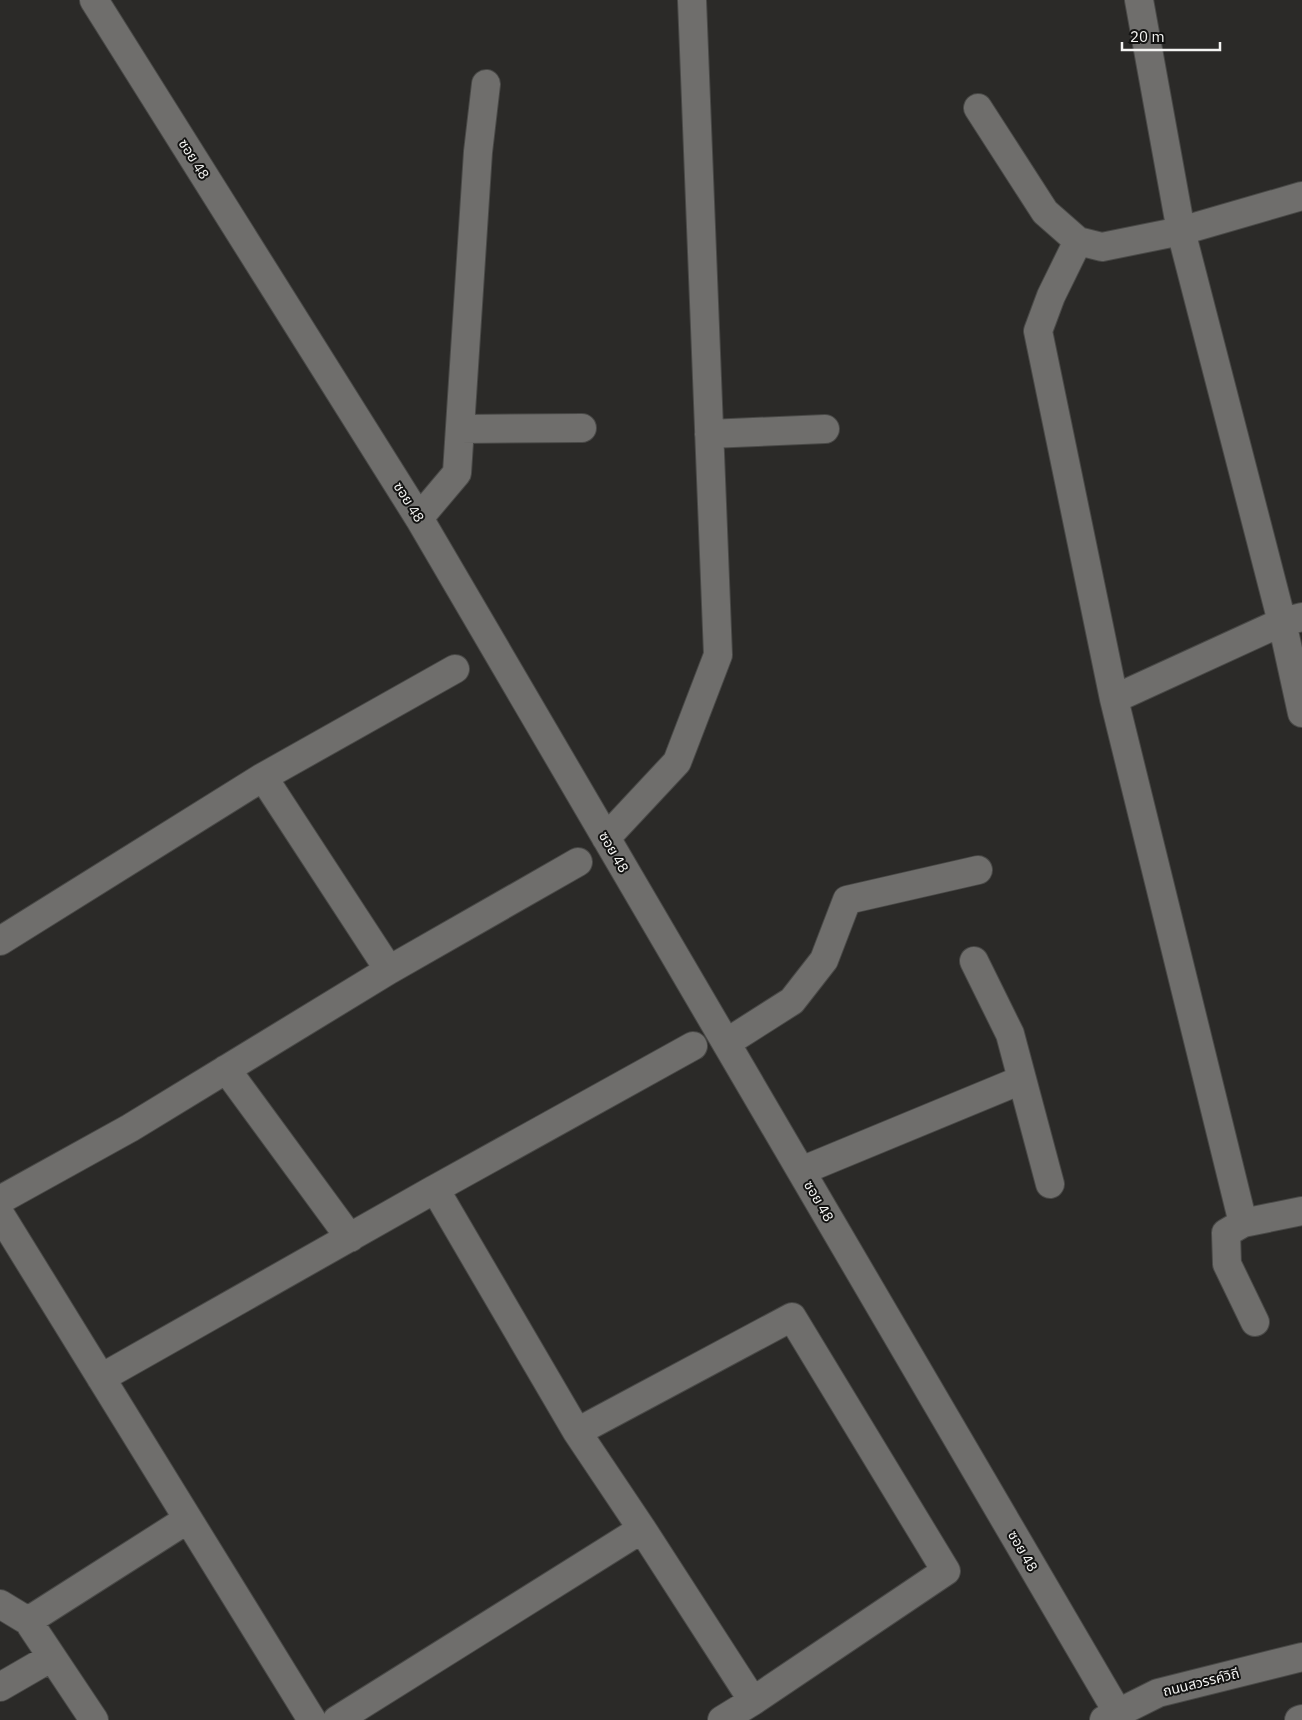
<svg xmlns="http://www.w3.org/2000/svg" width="1302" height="1720" viewBox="0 0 1302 1720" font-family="'IBM Plex Sans','Noto Sans Thai',sans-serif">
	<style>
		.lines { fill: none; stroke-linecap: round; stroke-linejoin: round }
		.minor-casing { stroke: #494947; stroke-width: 30 }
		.secondary-casing { stroke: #494947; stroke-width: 30 }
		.minor { stroke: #6f6e6c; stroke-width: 28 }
		.secondary { stroke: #6f6e6c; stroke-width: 28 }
		.labels { text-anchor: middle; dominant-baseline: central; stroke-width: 4; stroke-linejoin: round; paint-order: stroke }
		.street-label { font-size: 14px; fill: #f4f4f2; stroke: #131312 }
	</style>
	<rect width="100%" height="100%" fill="#2b2a28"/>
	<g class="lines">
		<defs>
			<path id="minor" d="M94 0 419 518 1118 1713
				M1139 0 1181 231 1302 196
				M978 108 1045 212 1078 241 1102 247 1181 231 1282 622 1302 713
				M1078 241 1051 296 1038 331 1114 699 1243 1223 1302 1211
				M460 429 582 428
				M709 434 825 429
				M419 518 457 473 478 152 486 84
				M1114 699 1282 622 1302 617
				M263 777 389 970
				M606 838 677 762 718 655 692 0
				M0 941 263 777 455 669
				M974 961 1010 1034 1050 1184
				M726 1043 792 1001 824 960 847 900 978 870
				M693 1046 435 1189 577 1432 642 1529 753 1701
				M226 1069 350 1238
				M801 1171 1021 1080
				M0 1200 130 1128 389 970 578 862
				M0 1214 312 1720
				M1243 1223 1226 1233 1227 1264 1255 1322
				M101 1378 435 1189
				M577 1432 792 1317 946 1571 753 1701 722 1720
				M0 1604 28 1621 188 1519
				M28 1621 94 1720
				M0 1687 52 1657
				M337 1720 642 1529"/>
			<path id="secondary" d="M1104 1720 1158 1693 1302 1657
				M1299 1720 1302 1719"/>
		</defs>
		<use href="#minor" class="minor-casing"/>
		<use href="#secondary" class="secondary-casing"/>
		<use href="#minor" class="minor"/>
		<use href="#secondary" class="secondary"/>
	</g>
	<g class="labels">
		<g class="street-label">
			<text transform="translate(194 159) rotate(58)">ซอย 48</text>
			<text transform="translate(409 502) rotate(58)">ซอย 48</text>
			<text transform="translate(614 852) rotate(60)">ซอย 48</text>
			<text transform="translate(819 1201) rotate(60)">ซอย 48</text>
			<text transform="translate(1023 1551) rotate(60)">ซอย 48</text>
			<text transform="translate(1201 1682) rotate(-14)">ถนนสวรรค์วิถี</text>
		</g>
	</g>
	<path d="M1122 42v8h98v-8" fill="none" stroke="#f4f4f2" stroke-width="2.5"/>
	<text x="1130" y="42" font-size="15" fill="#f4f4f2" stroke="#131312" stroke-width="4" paint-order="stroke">20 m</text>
</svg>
